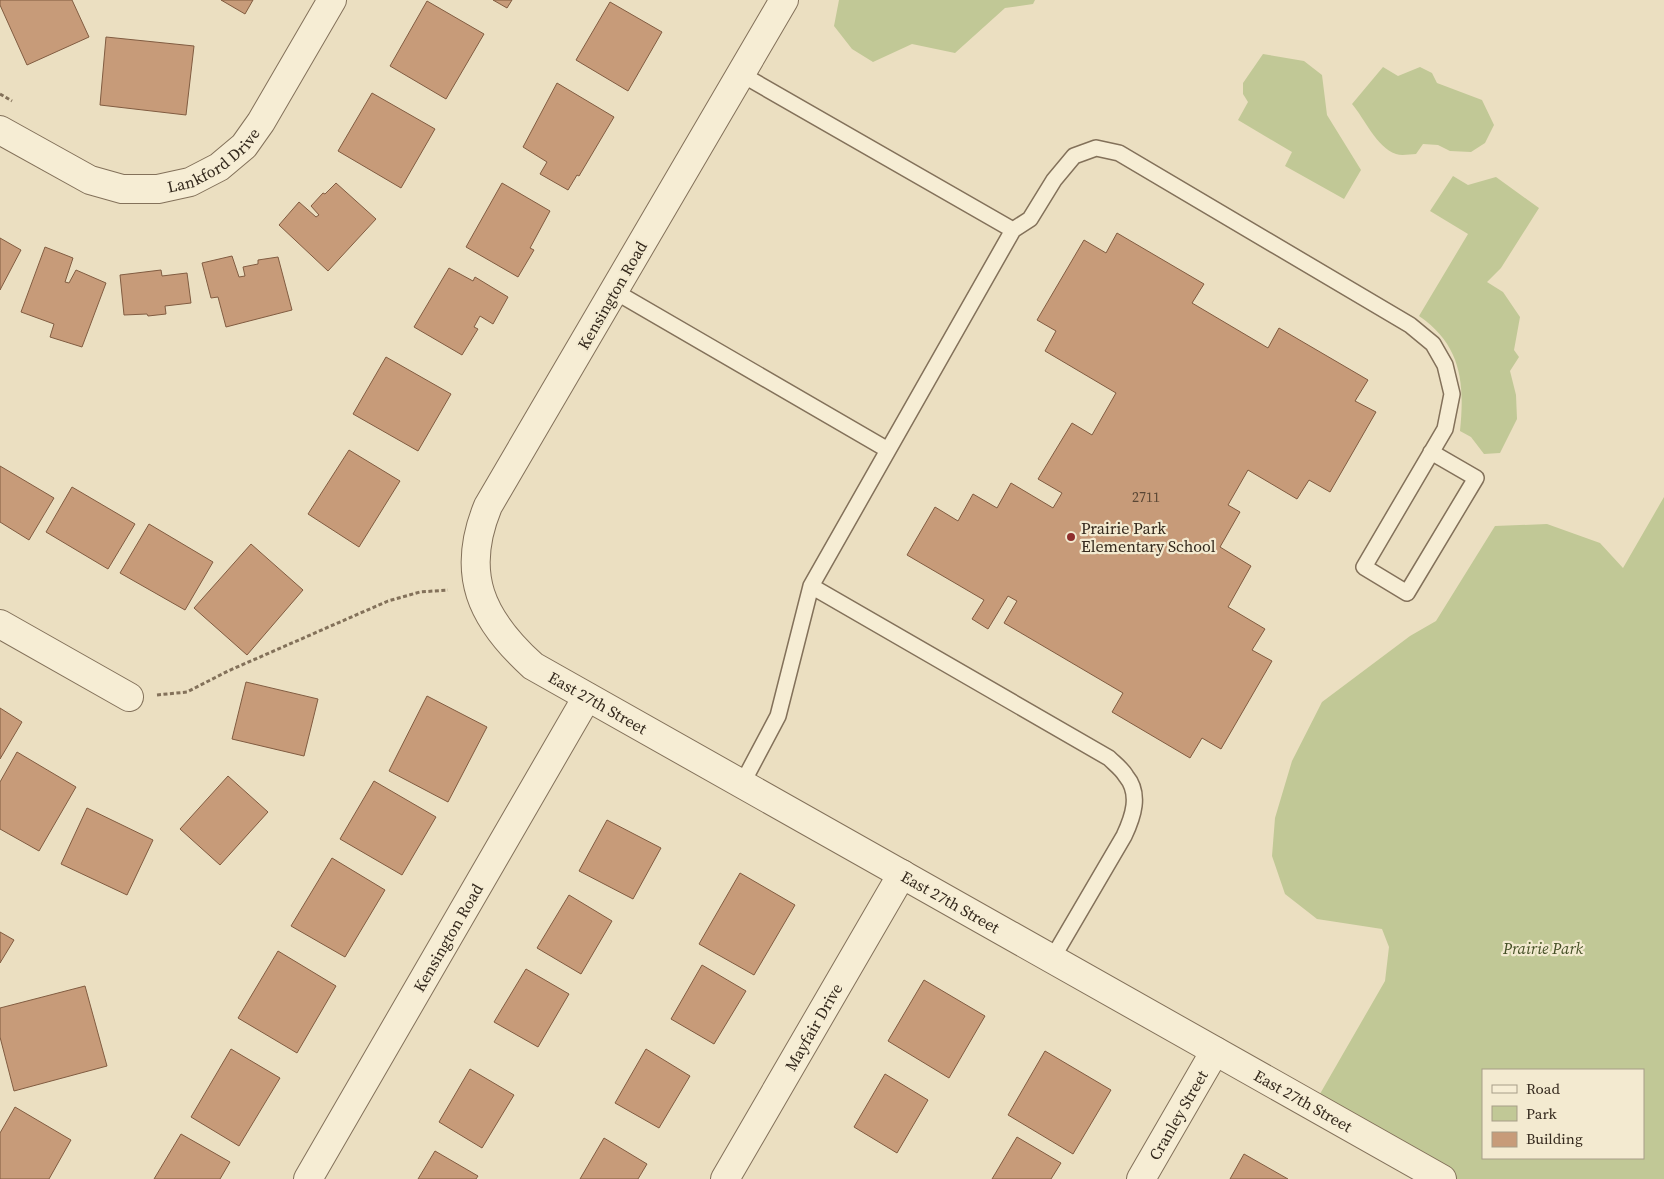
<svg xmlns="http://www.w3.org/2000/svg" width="1664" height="1179" viewBox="0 0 1664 1179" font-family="'Source Serif 4',serif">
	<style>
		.green { fill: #c1c896; fill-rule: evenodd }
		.building { fill: #c79b79; stroke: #815c41 }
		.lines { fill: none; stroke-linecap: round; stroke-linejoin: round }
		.service-casing { stroke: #83715a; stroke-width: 18 }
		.minor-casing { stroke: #83715a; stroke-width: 30 }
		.tertiary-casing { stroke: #83715a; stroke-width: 30 }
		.path { stroke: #83715a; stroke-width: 3; stroke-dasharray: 4 2.5; stroke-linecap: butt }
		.service { stroke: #f6edd4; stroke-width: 15 }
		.minor { stroke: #f6edd4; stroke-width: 28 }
		.tertiary { stroke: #f6edd4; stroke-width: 28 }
		.poi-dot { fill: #8f2f2d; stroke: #f3ead0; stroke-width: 2 }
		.labels { text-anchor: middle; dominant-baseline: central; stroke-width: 4.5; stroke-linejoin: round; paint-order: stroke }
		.number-label { font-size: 14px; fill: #594634 }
		.street-label { font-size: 16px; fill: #34291d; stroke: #f3ead0 }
		.poi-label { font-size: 16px; fill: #34291d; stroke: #f3ead0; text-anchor: start }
		.park-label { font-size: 16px; font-style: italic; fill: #444f25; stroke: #f3ead0 }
	</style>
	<rect width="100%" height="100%" fill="#ebdfc1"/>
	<path class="green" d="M839 0H1035L1033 4 1005 8 955 53 912 44 873 62 852 49 834 26Z
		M1263 54 1304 61 1322 75 1327 115 1361 170 1344 199 1285 166 1292 152 1238 120 1248 102 1243 94V83Z
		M1383 67 1398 76 1420 67 1432 73 1437 83 1482 100 1494 125 1485 143 1471 152 1450 151 1438 145 1423 144 1416 154C1410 154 1402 156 1396 154 1376 147 1365 119 1352 104Z
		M1453 176 1468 185 1496 177 1539 208 1501 268 1487 282 1503 292 1520 317 1514 350 1519 357 1510 371 1516 395 1517 419 1500 453 1484 454 1471 437 1460 431C1465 382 1461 345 1419 316L1468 234 1430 211Z
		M1664 497V1179H1442L1313 1106 1385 981 1389 947 1382 929 1317 919 1285 894 1272 856 1275 818 1292 761 1322 702 1410 636 1436 621 1495 526 1547 524 1600 543 1623 568ZM1483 1070H1643V1158H1483Z"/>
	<path class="building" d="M0 0H72L89 37 27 65 0 5Z
		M221 0H253L245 14Z
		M493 0H512L507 8Z
		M427 1 484 34 446 99 390 66Z
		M610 2 662 32 628 91 576 60Z
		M106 37 194 46 186 115 100 105Z
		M557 83 614 117 579 176 577 175 568 190 540 174 547 162 523 147Z
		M372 93 435 129 401 188 338 151Z
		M336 183 376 219 328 271 279 225 299 202 316 217 319 215 311 206 323 193 325 194Z
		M502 183 550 211 530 248 534 250 518 277 466 247Z
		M1117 233 1204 284 1192 303 1268 348 1279 328 1368 380 1355 401 1376 412 1330 492 1309 480 1297 499 1248 470 1228 505 1240 512 1220 547 1251 566 1228 607 1265 629 1252 650 1272 661 1221 749 1202 738 1190 758 1112 712 1123 693 1004 623 1017 601 1008 596 988 629 972 619 984 600 907 555 935 507 958 521 973 494 997 508 1011 483 1053 508 1062 493 1038 479 1072 423 1092 435 1116 393 1045 351 1056 331 1037 320 1084 240 1106 253Z
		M0 238 21 250 0 290Z
		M45 247 73 258 65 282 69 283 76 270 106 283 82 347 50 337 54 324 21 312Z
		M232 256 239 277 245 276 243 267 258 264V260L278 257 292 310 226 327 218 297 211 298 202 263Z
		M449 268 473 281 475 277 508 297 493 324 480 316 474 327 478 329 462 355 414 327Z
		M161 270 162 276 187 273 191 303 165 306 166 314 148 316 147 314 124 315 120 275Z
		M386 357 451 394 418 451 353 414Z
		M349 450 400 481 359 547 308 514Z
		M0 466 54 498 29 540 0 522Z
		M72 487 135 524 108 569 46 532Z
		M149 524 213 562 185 610 120 573Z
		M251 544 303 590 247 655 194 608Z
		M246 682 318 699 304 756 232 739Z
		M427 696 487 727 448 802 389 771Z
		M0 708 22 722 0 759Z
		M17 752 76 787 39 851 0 829V782Z
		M228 776 268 812 220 865 180 829Z
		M374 781 436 817 402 875 340 839Z
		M87 808 153 840 127 895 61 864Z
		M607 820 661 848 633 899 579 871Z
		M332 858 385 890 345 957 291 926Z
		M740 873 795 905 754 975 699 944Z
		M569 895 612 921 581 974 537 948Z
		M0 932 14 940 0 963Z
		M278 951 336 986 297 1053 238 1018Z
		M702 965 746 991 714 1044 671 1019Z
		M526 969 569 994 538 1047 494 1022Z
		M924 980 985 1016 949 1078 888 1041Z
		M85 986 107 1066 14 1091 0 1037V1008Z
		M231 1049 280 1078 239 1146 191 1117Z
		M646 1049 690 1076 659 1128 615 1103Z
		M1045 1051 1111 1090 1073 1154 1008 1115Z
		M470 1069 514 1095 482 1148 439 1122Z
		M885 1074 928 1100 897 1153 854 1127Z
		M15 1107 71 1140 49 1179H0V1133Z
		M181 1134 230 1162 220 1179H154Z
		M1017 1137 1061 1163 1051 1179H992Z
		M604 1138 647 1164 638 1179H580Z
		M435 1151 478 1176 476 1179H418Z
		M1244 1154 1288 1179H1230Z"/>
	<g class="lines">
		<defs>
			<path id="service" d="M741 74 1013 230 811 586 778 716 742 784
				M1013 230 1030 219 1054 180 1074 156 1096 148 1119 153 1410 325 1433 344 1445 365 1452 394 1445 429 1364 567 1407 593 1476 478 1431 452
				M614 291 888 450
				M811 586 1109 758C1115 764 1122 769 1126 776 1141 794 1133 817 1124 836L1052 959"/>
			<g id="minor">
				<path id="s1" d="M0 130 90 180 122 189H158L190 182 219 167 244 146 261 122 332 0"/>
				<path d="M0 624 129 697"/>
				<path id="s2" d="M725 1179 902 874"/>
				<path id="s3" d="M1141 1179 1215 1051"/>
			</g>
			<g id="tertiary">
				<path id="s4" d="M784 0 488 506C460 574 481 619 533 666L1442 1179"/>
				<path id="s5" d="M308 1179 587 697"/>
			</g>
		</defs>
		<use href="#service" class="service-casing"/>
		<use href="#minor" class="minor-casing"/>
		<use href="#tertiary" class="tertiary-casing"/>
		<path class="path" d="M0 94 12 101
			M157 695 187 692 228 671 388 601 420 592 448 590"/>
		<use href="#service" class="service"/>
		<use href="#minor" class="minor"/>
		<use href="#tertiary" class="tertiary"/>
	</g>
	<circle class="poi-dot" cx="1071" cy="537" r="5"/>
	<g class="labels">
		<g class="number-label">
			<text x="1146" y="497">2711</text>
		</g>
		<g class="street-label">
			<text stroke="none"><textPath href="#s1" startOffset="236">Lankford Drive</textPath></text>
			<text transform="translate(612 295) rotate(-60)">Kensington Road</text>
			<text stroke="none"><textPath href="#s4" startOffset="841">East 27th Street</textPath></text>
			<text stroke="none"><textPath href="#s4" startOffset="1246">East 27th Street</textPath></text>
			<text stroke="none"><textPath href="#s5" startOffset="279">Kensington Road</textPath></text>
			<text stroke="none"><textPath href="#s2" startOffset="176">Mayfair Drive</textPath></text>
			<text stroke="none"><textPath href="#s4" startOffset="1651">East 27th Street</textPath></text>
			<text stroke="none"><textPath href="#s3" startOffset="74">Cranley Street</textPath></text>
		</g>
		<g class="poi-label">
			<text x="1081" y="528">Prairie Park<tspan x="1081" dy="18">Elementary School</tspan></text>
		</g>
		<g class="park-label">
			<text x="1543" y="948">Prairie Park</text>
		</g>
	</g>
	<rect x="1482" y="1069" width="162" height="90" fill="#f3ead0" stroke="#a79d88"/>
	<rect x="1492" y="1085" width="25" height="8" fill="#f6edd4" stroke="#a79d88"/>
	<text x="1526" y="1094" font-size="15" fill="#34291d">Road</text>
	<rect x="1492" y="1106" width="25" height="15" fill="#c1c896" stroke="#a79d88"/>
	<text x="1526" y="1119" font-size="15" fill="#34291d">Park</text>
	<rect x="1492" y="1132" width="25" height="15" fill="#c79b79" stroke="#a79d88"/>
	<text x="1526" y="1144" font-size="15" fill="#34291d">Building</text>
</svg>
